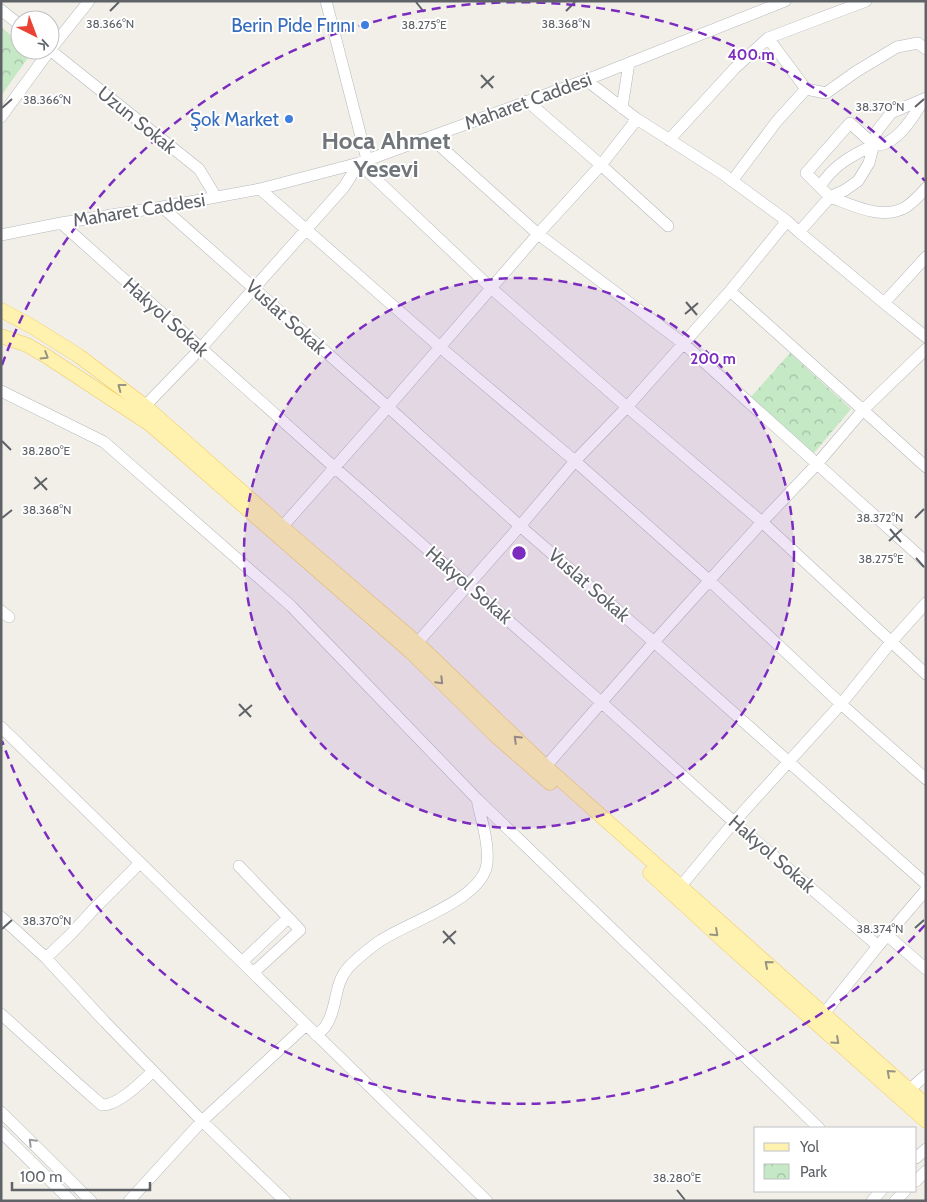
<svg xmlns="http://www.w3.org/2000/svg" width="927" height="1202" viewBox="0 0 927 1202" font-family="Cabin,sans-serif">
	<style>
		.park { fill: url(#park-crowns) }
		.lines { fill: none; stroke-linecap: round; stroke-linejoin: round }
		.minor-casing { stroke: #b5b8bc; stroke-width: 12 }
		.major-casing { stroke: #f2c960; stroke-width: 15 }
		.minor { stroke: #fff; stroke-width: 11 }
		.major { stroke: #fff2af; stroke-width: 14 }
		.oneway { stroke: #979581 }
		.oneway2 { stroke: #979a9d }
		.ticks { fill: none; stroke: #5f6368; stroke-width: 2 }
		.ring { fill: none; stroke: #7b2cbf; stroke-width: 2.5; stroke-dasharray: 9 6 }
		.shop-dot { fill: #3f7fe0; stroke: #fff; stroke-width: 2 }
		.labels { text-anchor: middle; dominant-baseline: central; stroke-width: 4; stroke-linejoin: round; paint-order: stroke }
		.shop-label { font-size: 19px; fill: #366cbe; stroke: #fff; text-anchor: end }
		.street-label { font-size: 19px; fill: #5f6368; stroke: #fff }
		.district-label { font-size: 24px; font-weight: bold; fill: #70757a; stroke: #fff }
		.ticks-label { font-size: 12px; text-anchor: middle; fill: #5f6368; stroke: #fff; stroke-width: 4; stroke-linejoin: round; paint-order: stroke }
		.centre { fill: #7b2cbf; stroke: #fff; stroke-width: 2.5 }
		.ring-label { font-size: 15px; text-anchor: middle; font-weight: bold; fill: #7b2cbf; stroke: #fff; stroke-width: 4; stroke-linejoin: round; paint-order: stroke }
	</style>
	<defs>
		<pattern id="park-crowns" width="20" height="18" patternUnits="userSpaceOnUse" patternTransform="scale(1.25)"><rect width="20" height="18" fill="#c5e8c5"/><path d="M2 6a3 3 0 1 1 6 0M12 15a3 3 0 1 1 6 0" fill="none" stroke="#a3c0a4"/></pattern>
	</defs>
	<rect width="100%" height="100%" fill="#f1efe8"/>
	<path class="park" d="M1 27 20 43V50H29L32 52 1 96Z
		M790 353 851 409 813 454 750 398Z"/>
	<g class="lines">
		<defs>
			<path id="minor" d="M326 1 367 160
				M1 10 20 25
				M768 38 806 89
				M50 50 199 169 216 197
				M586 80 637 119 723 174 787 221 799 232 884 303 926 337
				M527 101 601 165 668 226
				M622 108 629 63
				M1 117 50 50 89 1
				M430 137 538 234 684 344 926 562
				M669 140 735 68 768 38 866 1
				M874 145C878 145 882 145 886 143 903 135 914 115 924 100
				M732 181 777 121 806 89 826 93 857 71 897 47 918 43 926 49
				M820 187C832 166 852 155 874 145L850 123 806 173 830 197 845 190 858 181 869 163 877 131 891 113 926 98
				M260 189 440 347 575 461 710 581 841 704 926 779
				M162 207 388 407 520 526 654 642 926 884
				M61 223 334 467 602 703 734 822 878 946
				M799 232 830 197C853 205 882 221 906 207 913 202 920 195 926 188
				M1 235 61 223 162 207 260 189 359 163 586 80 785 1
				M730 291 863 410 926 467
				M884 303 926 257
				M1 391 104 442 291 606 477 799 819 1128
				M145 406 201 348 344 187 359 163 491 288 627 407 762 522 926 674
				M278 533 282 527 388 407 538 234 601 165 637 119
				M1 611 9 617
				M414 649 417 643 520 526 575 461 627 407 730 291 787 221
				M1 727 487 1201
				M540 773 654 642 762 522 817 464 863 410 926 349
				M239 866 300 930 253 973
				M676 893 680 887 734 822 841 704 892 641 926 603
				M1 917 46 958 105 1022 202 1121 285 1201
				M887 935 926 969
				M46 958 71 934 93 910 140 863
				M242 962 288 918
				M1 1014 78 1084 102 1105C117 1106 143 1081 153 1071
				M819 1020 878 946 926 890
				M316 1035C319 1032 323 1030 325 1027 338 1009 333 985 348 968 355 960 369 949 377 943 404 923 484 900 487 863 489 841 481 820 477 799
				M909 1090 926 1075
				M1 1112 91 1201
				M1 1132 71 1201
				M916 1158 926 1149
				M916 1181 926 1171
				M129 1201 202 1121 306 1025
				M872 1201 881 1191
				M895 1201 905 1191"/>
			<path id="major" d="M1 310 31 326 79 356 145 406 282 527 417 643 545 766 926 1105
				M1 336 27 345 46 356 151 425 411 652 496 736 550 783
				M650 873 724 941 926 1121"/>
		</defs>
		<use href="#minor" class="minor-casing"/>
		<use href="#major" class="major-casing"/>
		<use href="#minor" class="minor"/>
		<use href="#major" class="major"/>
	</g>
	<defs><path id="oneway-chevron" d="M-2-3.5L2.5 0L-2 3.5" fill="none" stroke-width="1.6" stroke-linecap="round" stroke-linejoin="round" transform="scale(1.25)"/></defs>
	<g class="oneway">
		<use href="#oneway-chevron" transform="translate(45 356) rotate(32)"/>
		<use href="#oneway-chevron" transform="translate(121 387) rotate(-143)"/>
		<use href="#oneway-chevron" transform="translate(440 681) rotate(45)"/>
		<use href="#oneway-chevron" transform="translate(517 739) rotate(-136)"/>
		<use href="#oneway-chevron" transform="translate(715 933) rotate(43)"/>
		<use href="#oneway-chevron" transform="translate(768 964) rotate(-139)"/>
		<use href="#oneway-chevron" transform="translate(836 1041) rotate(42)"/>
		<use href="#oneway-chevron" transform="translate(890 1073) rotate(-138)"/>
	</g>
	<use class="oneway2" href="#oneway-chevron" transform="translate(32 1142) rotate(-135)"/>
	<path class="ticks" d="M416 2 424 12M110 11 119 2M566 11 575 2M481 75 493 88M481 88 494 76M915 107 924 99M2 108 12 99M686 302 697 315M685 314 698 303M2 441 11 450M35 477 47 490M34 489 47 478M2 518 12 510M915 518 924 509M890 529 901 542M889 541 902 529M916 558 924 567M239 704 251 717M239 716 252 705M915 928 924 920M2 929 12 920M443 931 455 944M443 943 456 931M677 1190 685 1200"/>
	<circle cx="519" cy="553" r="275" fill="#7b2cbf" fill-opacity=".12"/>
	<g class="ring">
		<circle cx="519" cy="553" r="275"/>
		<path d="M925 925A550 550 0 0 1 2 741M2 365A550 550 0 0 1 925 181"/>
	</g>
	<g class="shop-dot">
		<circle cx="365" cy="25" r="5"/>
		<circle cx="289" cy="119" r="5"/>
	</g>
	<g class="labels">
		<g class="shop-label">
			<text x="355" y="25">Berin Pide Fırını</text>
			<text x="279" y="119">Şok Market</text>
		</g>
		<g class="street-label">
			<text transform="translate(528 101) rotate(-20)">Maharet Caddesi</text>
			<text transform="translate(137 120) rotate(39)">Uzun Sokak</text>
			<text transform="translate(139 210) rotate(-9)">Maharet Caddesi</text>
			<text transform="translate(166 317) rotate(42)">Hakyol Sokak</text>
			<text transform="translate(286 317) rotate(42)">Vuslat Sokak</text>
			<text transform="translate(469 585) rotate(41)">Hakyol Sokak</text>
			<text transform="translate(589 585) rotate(41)">Vuslat Sokak</text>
			<text transform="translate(772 854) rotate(41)">Hakyol Sokak</text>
		</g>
		<g class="district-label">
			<text x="386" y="140">Hoca Ahmet<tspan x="386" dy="28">Yesevi</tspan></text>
		</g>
	</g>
	<g class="ticks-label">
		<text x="110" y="28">38.366°N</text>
		<text x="566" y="28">38.368°N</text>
		<text x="424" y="29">38.275°E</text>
		<text x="47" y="104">38.366°N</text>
		<text x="880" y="111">38.370°N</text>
		<text x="46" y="455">38.280°E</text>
		<text x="47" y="514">38.368°N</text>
		<text x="880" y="522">38.372°N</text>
		<text x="881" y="563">38.275°E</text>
		<text x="47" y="925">38.370°N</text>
		<text x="880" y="933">38.374°N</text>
		<text x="677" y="1182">38.280°E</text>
	</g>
	<circle cx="519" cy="553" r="8" class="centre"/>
	<g class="ring-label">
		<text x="751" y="60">400 m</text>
		<text x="713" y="364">200 m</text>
	</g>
	<rect width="927" height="1202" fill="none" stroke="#5f6368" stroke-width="5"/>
	<rect x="754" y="1127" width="162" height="65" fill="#ffffff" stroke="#bfc1c3"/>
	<rect x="764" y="1143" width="25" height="8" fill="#fff2af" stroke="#bfc1c3"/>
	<text x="800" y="1152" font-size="15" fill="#5f6368">Yol</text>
	<rect x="764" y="1164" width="25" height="15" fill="url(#park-crowns)" stroke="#bfc1c3"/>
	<text x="800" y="1177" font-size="15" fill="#5f6368">Park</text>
	<g transform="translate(35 35) rotate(138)"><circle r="24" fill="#ffffff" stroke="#bfc1c3"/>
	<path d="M0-4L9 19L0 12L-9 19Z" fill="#ea4335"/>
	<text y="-8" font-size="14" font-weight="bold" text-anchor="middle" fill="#5f6368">K</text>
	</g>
	<path d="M12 1182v8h138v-8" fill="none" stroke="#5f6368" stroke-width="2.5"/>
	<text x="20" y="1182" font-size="15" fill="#5f6368" stroke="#ffffff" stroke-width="4" paint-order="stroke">100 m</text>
</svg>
